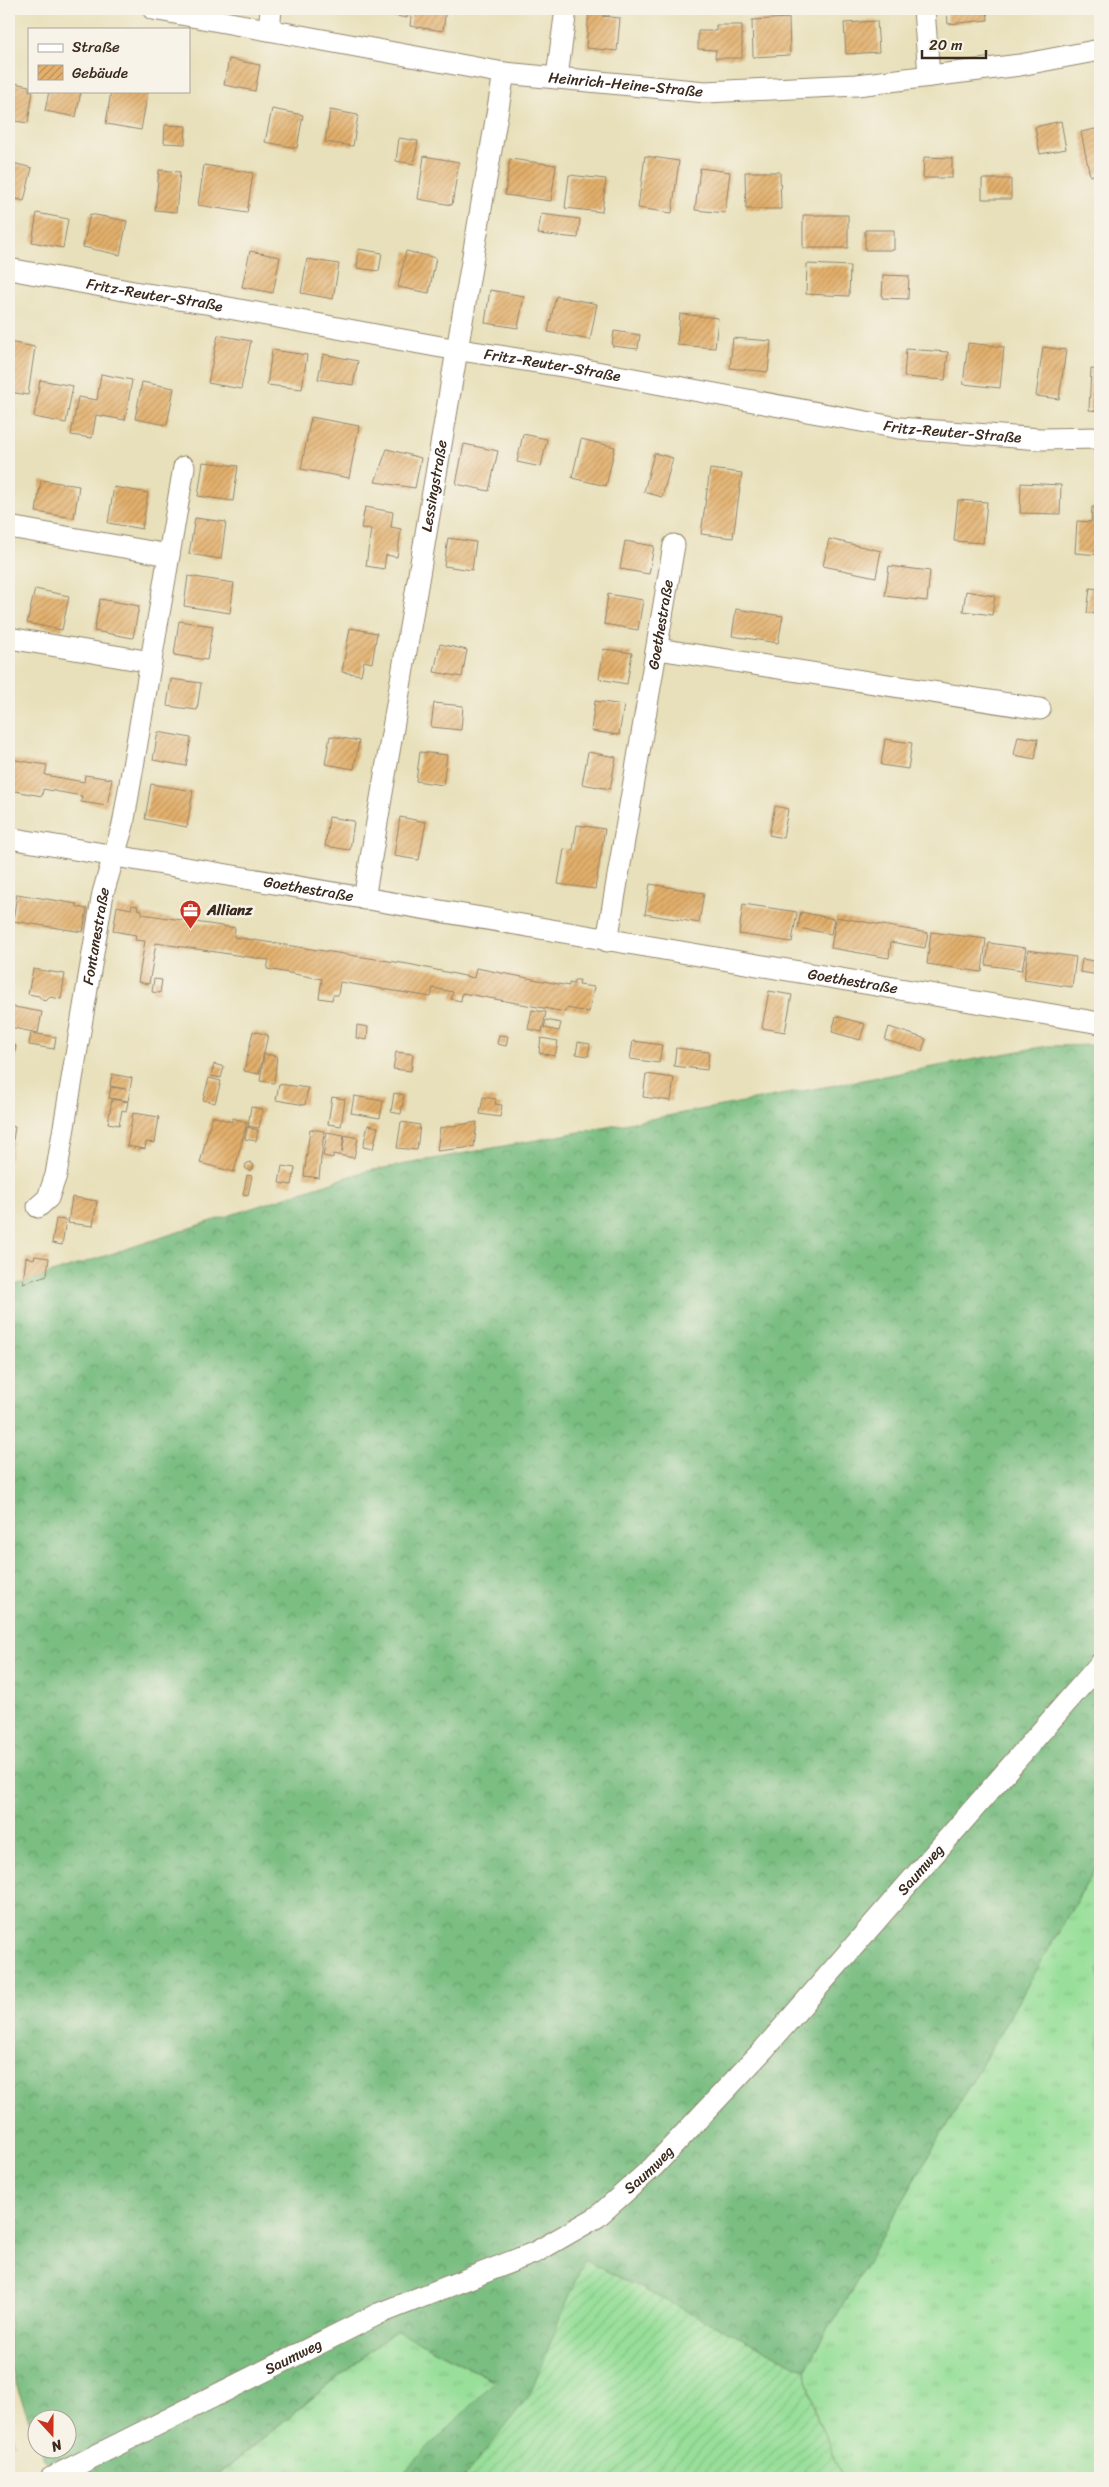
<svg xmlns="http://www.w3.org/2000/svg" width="1109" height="2487" viewBox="0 0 1109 2487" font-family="Sriracha,sans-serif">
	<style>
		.grass { fill: url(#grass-tufts); stroke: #6a845c }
		.forest { fill: url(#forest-crowns); stroke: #5a7450 }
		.garden { fill: url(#garden-furrows); stroke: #6a845c }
		.building { fill: url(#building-hatch) }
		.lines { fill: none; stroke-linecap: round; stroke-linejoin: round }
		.minor-casing { stroke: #92856c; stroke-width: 23 }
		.minor { stroke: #fff; stroke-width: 21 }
		.labels { text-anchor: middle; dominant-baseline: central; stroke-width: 5; stroke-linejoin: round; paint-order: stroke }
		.street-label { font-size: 15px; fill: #3b2a1e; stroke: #f7f3e8 }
		.poi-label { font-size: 15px; font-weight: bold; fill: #3b2a1e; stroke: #f7f3e8; text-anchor: start }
	</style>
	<defs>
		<pattern id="grass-tufts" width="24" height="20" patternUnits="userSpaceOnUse" patternTransform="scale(1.25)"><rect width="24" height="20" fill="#98df9a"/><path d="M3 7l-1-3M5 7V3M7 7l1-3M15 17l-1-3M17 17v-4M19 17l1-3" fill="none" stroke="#84c084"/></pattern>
		<pattern id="forest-crowns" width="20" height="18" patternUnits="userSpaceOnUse" patternTransform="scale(1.25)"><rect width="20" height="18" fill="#7abe82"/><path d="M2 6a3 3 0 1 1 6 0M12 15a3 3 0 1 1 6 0" fill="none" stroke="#659b6a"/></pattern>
		<pattern id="garden-furrows" width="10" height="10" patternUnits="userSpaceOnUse" patternTransform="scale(1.25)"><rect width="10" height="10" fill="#98df9a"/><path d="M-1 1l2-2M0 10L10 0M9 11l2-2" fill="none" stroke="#84c084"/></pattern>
		<pattern id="building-hatch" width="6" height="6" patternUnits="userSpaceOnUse" patternTransform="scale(1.25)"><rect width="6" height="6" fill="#e3b06c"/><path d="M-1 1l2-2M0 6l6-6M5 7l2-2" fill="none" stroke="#b98f58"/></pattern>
	</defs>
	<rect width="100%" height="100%" fill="#f7f3e8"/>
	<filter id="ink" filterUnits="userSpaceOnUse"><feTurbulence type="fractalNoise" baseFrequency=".02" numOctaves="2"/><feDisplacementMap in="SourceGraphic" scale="10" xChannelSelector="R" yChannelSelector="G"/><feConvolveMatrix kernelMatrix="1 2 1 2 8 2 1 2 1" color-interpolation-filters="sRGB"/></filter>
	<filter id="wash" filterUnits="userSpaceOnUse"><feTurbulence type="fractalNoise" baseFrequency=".0096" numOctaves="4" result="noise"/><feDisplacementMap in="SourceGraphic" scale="20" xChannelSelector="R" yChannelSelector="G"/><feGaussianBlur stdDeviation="1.12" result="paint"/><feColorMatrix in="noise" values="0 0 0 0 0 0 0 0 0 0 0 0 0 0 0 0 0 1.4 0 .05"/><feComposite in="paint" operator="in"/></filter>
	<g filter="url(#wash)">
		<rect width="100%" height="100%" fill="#e8e0ba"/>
		<path class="grass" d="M1100 1860V2478H843L817 2418 805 2370Z
			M396 2330 495 2381 398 2478H214Z"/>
		<path class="forest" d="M1100 1045V1860L805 2370 584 2260 529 2397 464 2478H398L495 2381 396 2330 213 2478H51L59 2473 44 2460 41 2450H68V2420H38L37 2441 9 2365V1287L363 1172 1047 1046Z"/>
		<path class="garden" d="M584 2260 805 2370 817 2418 843 2478H464L529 2396Z"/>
		<g id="blocks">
			<path class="building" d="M391 9H408L407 18 390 15Z
				M412 9H446L443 31 410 26Z
				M589 9H610L609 16H602L620 18 617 51 586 48Z
				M947 9H987L988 20 948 24Z
				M789 18 790 55 753 57 752 20Z
				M877 21 879 52 846 54 844 23Z
				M716 25H742V58H715L716 50 698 49V31H716Z
				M229 59 260 65 255 91 224 85Z
				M9 82 29 86V91H33L28 123 9 120Z
				M49 91H81L76 117 45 111Z
				M111 91H148L141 130 106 124Z
				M272 109 303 115 297 148 265 142Z
				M330 110 358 115 353 146 325 142Z
				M1061 121 1066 149 1040 154 1035 127Z
				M165 125 186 126 185 144 164 143Z
				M1100 128V173L1090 176 1081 132Z
				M399 138 418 141 414 164 396 161Z
				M424 156 459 162 452 205 418 199Z
				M645 156 679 161 672 213 638 208Z
				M924 157 952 158V178H923Z
				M510 159 556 165 551 201 505 195Z
				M9 162 32 168 24 201 9 197Z
				M204 165 253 173 247 213 198 205Z
				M700 168 730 172 725 213 695 210Z
				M159 170 180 172 176 212 155 210Z
				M745 172H780L781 209H746Z
				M569 175 606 179 602 212 565 208Z
				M982 179H1011V199H982Z
				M37 213 68 219 63 248 32 242Z
				M90 214 127 221 120 255 83 247Z
				M541 214 580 219 578 238 538 234Z
				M803 215H848V248H803Z
				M865 230H894V250H865Z
				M359 249 382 253 379 271 357 268Z
				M250 251 280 257 273 293 242 287Z
				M406 251 436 258 429 293 398 287Z
				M307 259 339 264 333 299 301 293Z
				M807 264 850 266 849 296 806 294Z
				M883 275 909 276 908 299 882 298Z
				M490 290 524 296 518 328 485 323Z
				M556 296 597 304 590 340 548 332Z
				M680 314 718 318 715 348 677 345Z
				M614 331 640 335 638 349 612 346Z
				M218 335 251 341 241 389 208 383Z
				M733 338 771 341 768 372 730 368Z
				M9 342 35 347 28 395 9 392Z
				M968 343 1004 347 1000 388 963 384Z
				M1043 347 1066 350 1059 399 1036 396Z
				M906 349 948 352 945 380 904 377Z
				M272 350 307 355 302 389 267 385Z
				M323 354 358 361 353 385 318 379Z
				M1091 369 1100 370V411L1089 410Z
				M101 374 132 380 125 420 96 415 92 438 71 435 78 397 97 400Z
				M40 380 73 386 66 423 34 417Z
				M142 382 174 388 167 425 135 419Z
				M311 417 359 426 349 478 301 469Z
				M523 434 547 439 541 467 517 462Z
				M581 439 615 447 606 486 572 478Z
				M464 444 498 451 489 491 456 484Z
				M387 449 421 458 415 488 375 482Z
				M654 453 673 458 662 497 644 492Z
				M203 462 238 466 233 501 198 496Z
				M710 469 742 473 733 538 701 534Z
				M41 480 79 486 74 518 36 512Z
				M1021 483 1061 485 1060 514 1020 513Z
				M114 487 148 493 142 529 108 523Z
				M958 500 987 502 983 543 954 541Z
				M365 507 393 512 391 527 401 529 397 557 386 555 384 569 366 566 371 529 361 528Z
				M1092 507 1100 508V555L1075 553 1077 521 1091 522Z
				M195 518 226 522 221 559 189 554Z
				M448 538 476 542 472 570 444 566Z
				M829 539 881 551 876 577 823 566Z
				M625 541 654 546 649 574 620 569Z
				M889 566 930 571 927 601 885 596Z
				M188 576 234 583 230 613 184 606Z
				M1090 588 1100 589V614L1087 613Z
				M35 589 69 596 62 630 27 623Z
				M966 591 995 596 992 615 963 611Z
				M608 594 643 600 638 630 604 624Z
				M100 599 139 606 133 638 94 631Z
				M736 609 783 616 778 643 732 636Z
				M179 621 213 626 207 660 174 655Z
				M350 628 377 633 372 663 364 661 361 675 342 672Z
				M440 644 467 650 462 677 434 672Z
				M604 649 632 653 627 684 599 679Z
				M171 679 201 683 197 710 167 706Z
				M595 701 624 705 619 735 591 731Z
				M434 703 463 706 461 730 431 727Z
				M158 732 191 738 186 766 153 760Z
				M330 736 359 741 354 769 325 764Z
				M1018 736 1038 739 1035 759 1014 755Z
				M885 739 912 743 908 769 881 765Z
				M420 752 447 755 443 785 416 781Z
				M588 752 616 757 610 789 582 784Z
				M9 759 47 765 45 775 84 782 85 775 112 779 107 806 81 802 82 796 43 789 42 796 9 790Z
				M151 784 193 791 187 827 145 819Z
				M775 806 788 809 783 838 769 835Z
				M329 817 354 821 350 850 325 846Z
				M400 817 426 822 419 860 394 856Z
				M577 825 605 829 595 889 558 884 564 849 573 850Z
				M650 884 704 893 699 923 645 914Z
				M17 894 77 904V907L87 909 83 932 13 921Z
				M743 904 797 912 792 942 739 934Z
				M132 905 138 906 137 909 142 910V914L235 928 234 937 408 964 474 978 476 968 569 986V983L574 984V980H580L579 985 594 987 589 1012 566 1008 565 1012 462 993 461 1001 451 999 453 992 433 988 431 997 340 982 338 995H333L332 1000 319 998 322 979 267 969 269 960 156 943 149 984 138 982 145 941 135 940 136 935 113 931 117 906 131 909Z
				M801 912 834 919 831 934 798 928Z
				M836 917 928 933 925 948 891 942 889 958 831 948Z
				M931 932 986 939 982 972 927 964Z
				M989 943 1026 948 1022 970 986 965Z
				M1028 950 1076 957 1072 987 1024 980Z
				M1082 959 1100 962 1099 975 1080 972Z
				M33 969 65 974 61 999 50 997 46 1001 42 1000 39 996 28 994Z
				M154 979 162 980 160 993 152 992Z
				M769 991 792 995 785 1032 762 1028Z
				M9 1006 42 1012 38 1033 9 1027Z
				M532 1010 546 1012 542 1032 528 1029Z
				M836 1016 865 1024 860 1040 832 1032Z
				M546 1020 561 1023 559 1031 544 1028Z
				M357 1025 368 1027 367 1040 356 1038Z
				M889 1027 926 1039 922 1051 885 1040Z
				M253 1031 268 1035 259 1074 244 1071Z
				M31 1033 56 1037 54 1049 29 1045Z
				M499 1035 508 1036 506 1046 497 1044Z
				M541 1038 558 1041 555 1056 539 1053Z
				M633 1041 662 1045 659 1063 630 1059Z
				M578 1042 590 1044 588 1056 576 1054Z
				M9 1044 16 1046 11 1081H9Z
				M676 1048 709 1052 707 1070 674 1066Z
				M396 1052 413 1054 411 1071 393 1069Z
				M264 1054 277 1056 274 1083 260 1081Z
				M214 1064 224 1067 221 1078 211 1076Z
				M112 1074 132 1078 128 1101 109 1098 111 1087 126 1089 110 1086Z
				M646 1074 674 1078 671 1101 643 1097Z
				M209 1078 221 1081 215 1103 203 1100Z
				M279 1084 308 1088 305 1105 276 1100Z
				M394 1093 404 1095 401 1114 391 1112Z
				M354 1096 383 1101 380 1118 351 1113Z
				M332 1097 345 1099 341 1126 328 1124Z
				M483 1097 496 1099 495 1104 502 1105 500 1117 480 1114Z
				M112 1099 128 1102 126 1111 122 1110 119 1125 108 1123Z
				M251 1107 263 1109 259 1128 248 1126Z
				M133 1113 159 1117 155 1143 146 1142 145 1149 127 1146Z
				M212 1116 232 1122V1118L247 1122 234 1172 200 1163Z
				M401 1122 420 1125 417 1150 397 1148Z
				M477 1122 474 1147 437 1151 440 1128Z
				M368 1125 378 1127 373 1149 363 1147Z
				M9 1126 15 1127 10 1159 9 1158Z
				M247 1127 258 1130 256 1141 245 1139Z
				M310 1129 324 1131 319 1178 304 1176Z
				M327 1132 344 1135 342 1152 345 1135 358 1138 354 1158 333 1154V1158L323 1156Z
				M250 1162 254 1165 253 1169 249 1171 245 1168 246 1164Z
				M282 1166 295 1168 292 1185 279 1183Z
				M247 1175 252 1176 248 1195 243 1194Z
				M72 1197 97 1201 93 1226 68 1223Z
				M56 1219 66 1220 62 1245 52 1243Z
				M35 1256 49 1258 47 1275 23 1283 26 1257 34 1259Z
				M9 2423 16 2444 9 2446Z"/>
		</g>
	</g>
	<g filter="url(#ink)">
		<use href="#blocks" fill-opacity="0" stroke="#92856c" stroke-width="1"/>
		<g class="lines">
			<defs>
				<g id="minor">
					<path id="s1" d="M153 9 504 73 705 92 857 85 1020 65 1100 50"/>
					<path d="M924 9 929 76"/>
					<path d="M269 30 271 9"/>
					<path d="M557 77 566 9"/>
					<path id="s2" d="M9 269 145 294 213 304 218 306 441 347 569 367 899 428 1040 439 1100 438"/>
					<path d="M9 527 169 555"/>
					<path d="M9 638 151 662"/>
					<path d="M658 649 1040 709"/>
					<path id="s3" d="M9 838 1100 1023"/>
					<path id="s4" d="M364 899 504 73"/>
					<path id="s5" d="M607 941 674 545"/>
					<path id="s6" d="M38 1207 48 1198 56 1175 103 893 123 825 184 467"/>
					<path id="s7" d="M51 2478 378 2314 536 2252 597 2217 653 2167 764 2049 1100 1664"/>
				</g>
			</defs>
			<use href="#minor" class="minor-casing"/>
			<use href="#minor" class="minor"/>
		</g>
	</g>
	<defs>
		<symbol id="office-pin" viewBox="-11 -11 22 30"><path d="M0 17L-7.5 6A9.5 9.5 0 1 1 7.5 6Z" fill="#c8321e" stroke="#f7f3e8"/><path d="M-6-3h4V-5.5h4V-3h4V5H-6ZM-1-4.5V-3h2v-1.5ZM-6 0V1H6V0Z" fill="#fff"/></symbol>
	</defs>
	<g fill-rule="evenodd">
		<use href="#office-pin" x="178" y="898" width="25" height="34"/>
	</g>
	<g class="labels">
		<g class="street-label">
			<text stroke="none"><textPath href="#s1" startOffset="479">Heinrich-Heine-Straße</textPath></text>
			<text stroke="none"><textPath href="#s2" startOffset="148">Fritz-Reuter-Straße</textPath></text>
			<text stroke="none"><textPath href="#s2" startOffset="552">Fritz-Reuter-Straße</textPath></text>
			<text stroke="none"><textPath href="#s2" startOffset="958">Fritz-Reuter-Straße</textPath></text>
			<text stroke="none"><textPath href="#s4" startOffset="419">Lessingstraße</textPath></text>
			<text stroke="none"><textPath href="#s5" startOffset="321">Goethestraße</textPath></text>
			<text stroke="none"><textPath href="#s3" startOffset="304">Goethestraße</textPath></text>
			<text stroke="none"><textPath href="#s6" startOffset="280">Fontanestraße</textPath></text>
			<text stroke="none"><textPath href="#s3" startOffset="856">Goethestraße</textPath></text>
			<text stroke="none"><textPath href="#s7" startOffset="1081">Saumweg</textPath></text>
			<text stroke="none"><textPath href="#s7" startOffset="676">Saumweg</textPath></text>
			<text stroke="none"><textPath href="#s7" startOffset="271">Saumweg</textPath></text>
		</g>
		<g class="poi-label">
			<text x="207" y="910">Allianz</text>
		</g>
	</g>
	<rect width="1109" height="2487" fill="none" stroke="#f7f3e8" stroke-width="30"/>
	<rect x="28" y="28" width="162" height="65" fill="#f7f3e8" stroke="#aca397"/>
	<rect x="38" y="44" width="25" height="8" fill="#ffffff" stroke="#aca397"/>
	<text x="72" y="52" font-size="15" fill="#3b2a1e">Straße</text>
	<rect x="38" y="65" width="25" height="15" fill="url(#building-hatch)" stroke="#aca397"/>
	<text x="72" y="78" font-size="15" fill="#3b2a1e">Gebäude</text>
	<g transform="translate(52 2434) rotate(159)"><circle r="24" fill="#f7f3e8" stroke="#aca397"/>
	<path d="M0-4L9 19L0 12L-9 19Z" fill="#c8321e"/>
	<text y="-8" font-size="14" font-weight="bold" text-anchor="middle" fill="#3b2a1e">N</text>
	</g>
	<path d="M922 50v8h64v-8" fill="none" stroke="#3b2a1e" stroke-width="2.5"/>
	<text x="929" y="50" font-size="15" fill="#3b2a1e" stroke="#f7f3e8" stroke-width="4" paint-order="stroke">20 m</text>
</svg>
